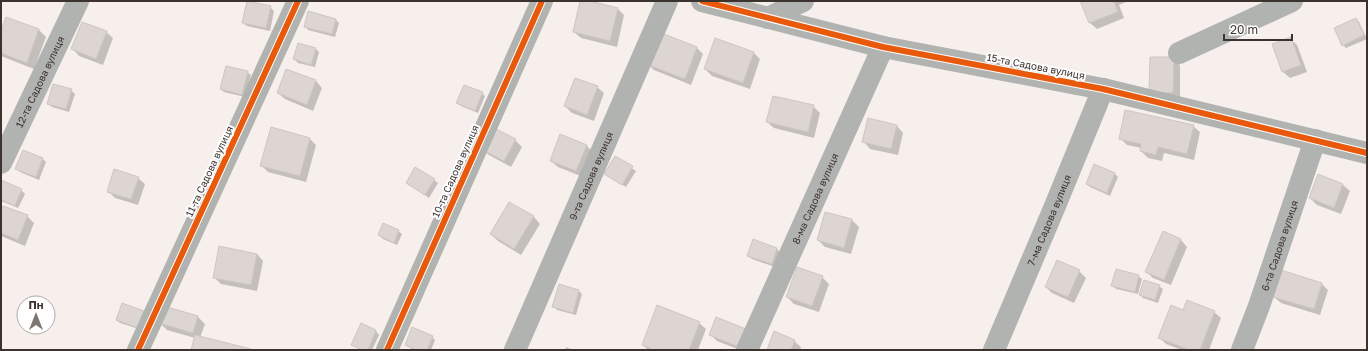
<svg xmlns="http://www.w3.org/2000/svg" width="1368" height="351" viewBox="0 0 1368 351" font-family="'Golos Text',sans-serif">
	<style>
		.shadow { fill: #0003 }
		.building { fill: #ddd5d1; stroke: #cdc6c2 }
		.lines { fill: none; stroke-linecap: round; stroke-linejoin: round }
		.minor { stroke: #b1b3b1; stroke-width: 22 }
		.cycleway-casing { stroke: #fefefe; stroke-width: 8 }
		.cycleway { stroke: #e8590c; stroke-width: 6 }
		.labels { text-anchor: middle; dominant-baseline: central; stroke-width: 4; stroke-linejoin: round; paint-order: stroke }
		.street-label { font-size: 10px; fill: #3c332e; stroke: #fefefe }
	</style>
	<rect width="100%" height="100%" fill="#f7efec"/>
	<path class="shadow" d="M581 1 618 9 624 15 617 47 581 38 574 32Z
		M1081 1H1128L1119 5 1124 18 1097 29 1090 23Z
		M270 7 274 11 270 31 247 26 243 23Z
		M6 18 39 30 46 37 34 69 1 56V34Z
		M1356 19 1359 22 1367 39 1346 48 1343 45Z
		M336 20 339 23 335 37 308 30 305 26Z
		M106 32 113 38 103 65 79 56 73 49Z
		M1290 38 1297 45 1307 72 1290 78 1283 72 1273 45Z
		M697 48 703 54 691 85 654 70 648 64Z
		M316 49 319 52 315 67 298 63 294 59Z
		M754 53 760 59 750 89 712 76 705 69Z
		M1173 58 1180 65V99H1157Z
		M247 72 251 75 245 97 224 92 221 89Z
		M316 81 322 88 313 111 285 99 278 93Z
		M597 87 604 93 594 121 572 113 565 106Z
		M71 90 75 94 69 112 52 107 49 104Z
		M482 93 485 96 478 113 461 106 458 103Z
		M813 106 820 113 814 138 774 128 767 122Z
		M897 126 903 133 898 155 870 149 864 142Z
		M1193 126 1200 132 1194 160 1164 153 1162 161 1148 158 1141 151 1142 148 1127 145 1120 138Z
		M310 139 316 145 306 182 268 172 261 165Z
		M515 140 522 147 511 167 489 155 482 149Z
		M586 145 593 152 583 177 558 167 551 161Z
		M23 152 43 159 46 162 39 180 20 172 17 168Z
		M616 157 636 171 626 187 609 177Z
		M1095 166 1115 174 1118 177 1110 196 1090 187 1087 184Z
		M1319 176 1343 185 1350 191 1341 214 1317 205 1310 198Z
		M138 178 145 184 138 205 115 198 108 191Z
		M434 180 438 183 429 198 407 183Z
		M1 181 21 190 25 194 18 208 1 201Z
		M509 203 534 217 540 224 521 255 498 241 491 234Z
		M1 213 27 216 34 223 25 246 1 236Z
		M825 213 852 220 859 227 851 254 825 247 818 240Z
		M398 231 402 234 397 245 383 239 379 235Z
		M753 240 777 249 780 252 775 267 752 259 748 256Z
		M1181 240 1187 247 1171 285 1153 278 1146 271Z
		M257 254 263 261 257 291 221 284 214 277Z
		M1079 271 1086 278 1074 303 1052 293 1046 287Z
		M1138 276 1142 279 1138 294 1116 289 1113 285Z
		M822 277 829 284 819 312 794 304 787 297Z
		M1321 283 1328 290 1320 315 1281 303 1274 297Z
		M1159 286 1163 289 1158 303 1143 298 1140 295Z
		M579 291 582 294 576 315 557 310 553 306Z
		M165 307 198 317 205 324 200 338 251 350H192L195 338 167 330 160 323Z
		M143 312 142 330 120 323 117 320Z
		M1214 312 1221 318 1209 350H1182L1166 344 1159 337Z
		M699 323 706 329 698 350H648L643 345Z
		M361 325 376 331 379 335 372 350H360L352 344Z
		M711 335 752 337 740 350 717 341Z
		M432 337 435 340 431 350H413L406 345Z
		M794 341 801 347 800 350H768Z
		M566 347 573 350H565Z"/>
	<path class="building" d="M247 1 271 6 266 28 242 23Z
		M580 1H590L618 8 610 41 573 32Z
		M1080 1H1114L1118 12 1089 23Z
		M308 11 336 19 332 34 304 27Z
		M6 17 39 29 27 63 1 53V31Z
		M1356 18 1364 35 1342 46 1334 28Z
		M82 22 107 31 96 59 71 49Z
		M659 32 697 47 685 79 646 64Z
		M1291 37 1301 65 1282 72 1272 44Z
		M715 38 754 52 743 83 704 69Z
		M298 43 316 48 311 65 293 59Z
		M1150 57H1174L1173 93 1149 92Z
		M226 66 248 71 242 95 220 89Z
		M286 69 316 80 307 105 277 93Z
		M575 78 598 86 587 115 564 106Z
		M53 84 72 89 66 109 47 104Z
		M464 85 483 92 475 111 456 103Z
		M773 96 814 105 808 132 766 122Z
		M1125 110 1194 125 1187 154 1158 147 1156 155 1140 151 1141 144 1119 139Z
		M868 118 897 125 891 149 862 142Z
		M271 127 310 138 300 176 260 166Z
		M492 127 516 139 504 161 481 149Z
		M560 134 587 145 576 171 550 161Z
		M23 150 43 158 36 177 15 169Z
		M615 156 633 166 622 185 604 174Z
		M1094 164 1115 173 1107 193 1086 184Z
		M415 167 435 179 425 195 406 183Z
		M114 169 139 177 131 199 107 192Z
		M1318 174 1343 184 1334 208 1309 198Z
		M1 180 22 189 15 206 1 200Z
		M509 202 534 216 514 249 490 234Z
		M3 206 28 215 18 240 1 233V211Z
		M825 212 852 219 844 248 817 240Z
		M383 223 399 230 394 243 378 235Z
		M1163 231 1181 239 1164 280 1145 272Z
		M753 239 777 248 772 264 747 256Z
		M219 246 257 254 251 285 213 278Z
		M1057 260 1080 270 1068 297 1045 287Z
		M797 267 823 276 812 306 786 297Z
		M1116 269 1139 275 1135 292 1111 286Z
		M1281 270 1322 283 1314 309 1273 297Z
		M1144 280 1160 285 1155 300 1139 295Z
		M559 284 579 290 573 313 552 307Z
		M1187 300 1215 311 1200 350H1190L1158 338 1171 305 1183 310Z
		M122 303 144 311 138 328 116 320Z
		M657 305 700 322 689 350H654L642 345Z
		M164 306 198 316 193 333 159 323Z
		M716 317 746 329 739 347 709 335Z
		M361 323 376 330 368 350H363L351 345Z
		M412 327 433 336 427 350H416L405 345Z
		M774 331 795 340 791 350H767Z
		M195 335 251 349V350H191Z"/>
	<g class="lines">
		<g class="minor">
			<path d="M702 1 883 47 1103 89 1367 153"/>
			<path d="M768 18 803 1"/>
			<path d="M1179 53 1292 1"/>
			<path id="s1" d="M1 163 78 1"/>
			<path d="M138 350 298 1"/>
			<path d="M387 350 542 1"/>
			<path id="s2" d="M515 350 667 1"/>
			<path id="s3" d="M747 350 883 47"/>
			<path id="s4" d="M994 350 1055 206 1103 89"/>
			<path id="s5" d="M1242 350 1259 306 1315 140"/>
		</g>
		<defs>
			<path id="cycleway" d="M702 1 883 47 1103 89 1367 153
				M138 350 298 1
				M387 350 542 1"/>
		</defs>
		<use href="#cycleway" class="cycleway-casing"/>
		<use href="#cycleway" class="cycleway"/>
	</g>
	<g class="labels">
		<g class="street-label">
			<text transform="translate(1036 66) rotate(11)">15-та Садова вулиця</text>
			<text stroke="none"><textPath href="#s1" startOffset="90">12-та Садова вулиця</textPath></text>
			<text transform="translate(209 171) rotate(-65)">11-та Садова вулиця</text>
			<text transform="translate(455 171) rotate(-66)">10-та Садова вулиця</text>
			<text stroke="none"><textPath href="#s2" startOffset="190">9-та Садова вулиця</textPath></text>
			<text stroke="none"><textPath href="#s3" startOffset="166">8-ма Садова вулиця</textPath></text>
			<text stroke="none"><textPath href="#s4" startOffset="141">7-ма Садова вулиця</textPath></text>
			<text stroke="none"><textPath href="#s5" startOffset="111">6-та Садова вулиця</textPath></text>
		</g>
	</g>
	<rect width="1368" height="351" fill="none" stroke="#3c332e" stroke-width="4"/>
	<g transform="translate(36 315)"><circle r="19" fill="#fefefe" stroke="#b0adab"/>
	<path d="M0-3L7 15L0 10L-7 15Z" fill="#7d7570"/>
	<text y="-6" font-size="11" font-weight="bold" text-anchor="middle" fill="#3c332e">Пн</text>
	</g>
	<path d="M1224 34v6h68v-6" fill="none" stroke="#3c332e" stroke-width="2"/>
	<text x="1230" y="34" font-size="12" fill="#3c332e" stroke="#fefefe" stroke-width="3" paint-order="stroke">20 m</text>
</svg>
